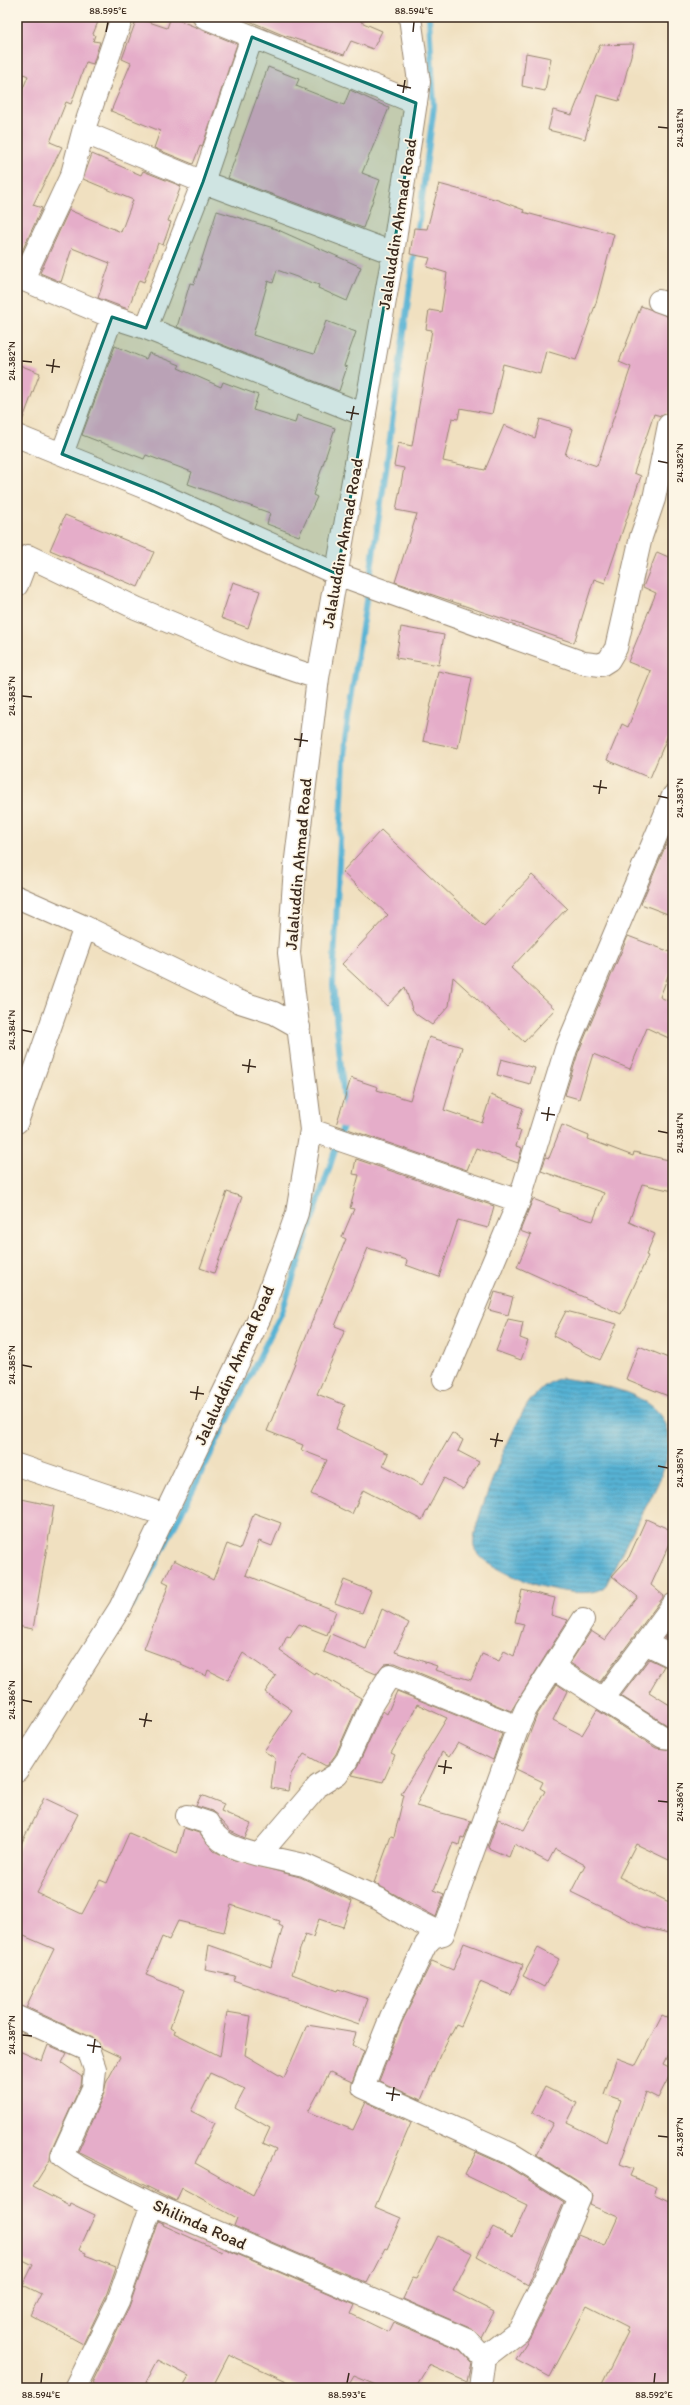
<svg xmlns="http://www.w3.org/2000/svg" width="690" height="2405" viewBox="0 0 690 2405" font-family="Itim,sans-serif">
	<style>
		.water { fill: url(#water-rules); stroke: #486e79 }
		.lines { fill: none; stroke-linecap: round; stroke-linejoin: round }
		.stream { stroke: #56b2d4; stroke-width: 6 }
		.building { fill: #e5adc9; fill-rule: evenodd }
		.minor-casing { stroke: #96856f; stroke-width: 24 }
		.minor { stroke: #fff; stroke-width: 22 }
		.marked { fill: #0f766e; fill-opacity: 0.2; stroke: #0f766e; stroke-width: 3; stroke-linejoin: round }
		.ticks { fill: none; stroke: #3b2a1e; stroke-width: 1.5 }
		.labels { text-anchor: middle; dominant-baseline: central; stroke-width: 3.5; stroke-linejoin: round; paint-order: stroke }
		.street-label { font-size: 17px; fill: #3b2a1e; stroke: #fcf5e5 }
		.neatline { fill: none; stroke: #3b2a1e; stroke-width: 1.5 }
		.ticks-label { font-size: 10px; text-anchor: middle; fill: #3b2a1e }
	</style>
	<defs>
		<pattern id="water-rules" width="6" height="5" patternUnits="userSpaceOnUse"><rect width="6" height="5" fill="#56b2d4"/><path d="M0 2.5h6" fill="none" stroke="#4891ab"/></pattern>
	</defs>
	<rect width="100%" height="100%" fill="#fcf5e5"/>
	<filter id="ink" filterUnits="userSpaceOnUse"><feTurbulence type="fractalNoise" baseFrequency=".025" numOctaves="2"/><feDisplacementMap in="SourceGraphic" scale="8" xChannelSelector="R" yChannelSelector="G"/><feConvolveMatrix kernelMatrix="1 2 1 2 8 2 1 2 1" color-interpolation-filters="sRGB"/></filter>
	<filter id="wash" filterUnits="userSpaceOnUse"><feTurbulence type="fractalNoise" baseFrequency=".012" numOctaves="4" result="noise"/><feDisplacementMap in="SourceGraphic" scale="16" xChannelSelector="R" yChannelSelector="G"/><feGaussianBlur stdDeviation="0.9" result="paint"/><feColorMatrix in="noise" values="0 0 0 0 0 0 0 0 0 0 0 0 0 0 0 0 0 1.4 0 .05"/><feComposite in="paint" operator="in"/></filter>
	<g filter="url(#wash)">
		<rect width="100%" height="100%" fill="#f0e0c0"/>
		<path class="water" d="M561 1378C590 1382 639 1390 659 1413 686 1445 651 1496 636 1525 625 1545 616 1565 606 1585 588 1608 482 1574 474 1547 469 1528 516 1418 530 1401 539 1390 547 1382 561 1378Z"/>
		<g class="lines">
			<path class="stream" d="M417 236 434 106 429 17
				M345 1109 333 985 345 739 385 477 415 247
				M132 1606 141 1593 282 1312 345 1120"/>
		</g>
		<g id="blocks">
			<path class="building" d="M17 17H100L93 34 95 35 93 41 100 42 93 64 86 62 71 104 66 102 50 142 62 147 33 205 42 208 17 262V103L28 76 17 71Z
				M171 17 237 44 202 147 200 146 193 164 154 148 160 131 111 111 131 63 122 59 137 18 167 28Z
				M240 17H364L361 22 382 31 373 49 351 41 344 55 283 35Z
				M634 44 619 101 597 95 585 139 548 130 553 110 572 115 600 45Z
				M526 53 551 58 545 91 522 86Z
				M268 67 299 79 296 86 344 105 350 90 389 108 362 173 380 180 363 228 228 178Z
				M92 154 141 175 143 171 181 186 168 221 171 222 163 245 158 243 144 282 139 280 128 309 98 298 110 263 72 248 61 282 40 273 69 210 121 232 133 200 83 179Z
				M439 184 498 200 524 210 523 212 581 228 582 226 614 234 596 303 576 360 546 351 540 374 503 364 492 414 460 408 458 419 452 418 443 461 485 470 504 425 535 438 540 419 573 429 565 455 597 466 631 367 619 362 641 306 673 318V413H669L661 416 654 414 634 473 641 476 605 583 594 579 574 643 395 582 417 514 396 510 404 468 394 466 398 443 412 446 432 330 426 329 429 310 441 312 447 273 427 267 430 258 410 254 414 228 427 229Z
				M217 211 276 229 361 267 347 301 318 288 319 285 277 270 273 283 268 281 253 335 314 354 326 321 356 332 344 366 347 367 339 391 177 327 190 283 194 284Z
				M115 346 146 359 149 353 180 365 178 368 221 387 223 382 258 395 253 410 295 423 297 415 335 428 313 495 317 497 299 536 267 524 270 513 188 484 192 472 146 455 144 459 82 435Z
				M17 364 40 373 21 424H17Z
				M65 515 154 552 138 587 50 550Z
				M657 552 673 559V735L669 733 650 778 607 760 622 724 628 727 651 671 628 662 656 593 643 587Z
				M233 582 260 591 248 628 221 618Z
				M401 627 444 635 439 665 396 658Z
				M438 671 472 678 458 748 423 741Z
				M673 828V916L641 904Z
				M381 830 484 926 532 875 567 908 511 968 555 1009 524 1042 453 977 449 1006 432 1025 416 1014 412 1009 405 987 387 1006 342 964 388 915 342 872Z
				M628 936 673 953V963L660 997 673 1003V1040L647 1028 630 1069 593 1054 579 1099 565 1095 578 1053Z
				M429 1037 462 1047 444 1110 482 1123 491 1095 523 1108 516 1130 521 1131 516 1146 522 1148 518 1163 476 1148 467 1170 336 1125 351 1078 378 1087 377 1090 410 1100Z
				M501 1059 535 1068 530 1084 497 1075Z
				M562 1125 589 1136 588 1139 633 1156 634 1152 673 1161V1191L642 1184 629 1222 655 1234 646 1255 648 1256 621 1314 517 1267 531 1235 520 1231 533 1199 559 1209 558 1211 593 1221 604 1193 541 1171 546 1157 549 1158Z
				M356 1159 494 1206 488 1228 458 1220 439 1277 406 1265 407 1260 368 1248 335 1326 345 1330 317 1394 345 1405 336 1429 388 1454 383 1465 422 1485 452 1433 463 1440 458 1451 479 1462 463 1489 444 1478 422 1520 363 1490 352 1514 311 1494 327 1460 301 1450 303 1445 267 1431 346 1239 342 1237 354 1209 350 1208 359 1175 353 1174Z
				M227 1192 242 1197 214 1273 200 1268Z
				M495 1292 513 1297 508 1315 489 1310Z
				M566 1311 617 1324 600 1360 553 1336Z
				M508 1319 523 1322 520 1338 528 1341 521 1360 496 1351Z
				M639 1346 673 1360V1398L626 1379Z
				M17 1498 54 1506 33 1629 17 1626Z
				M254 1513 281 1523 272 1546 259 1541 246 1575 336 1611 327 1635 299 1624 290 1637 287 1636 280 1651 314 1674 315 1672 361 1698 336 1754 328 1765 326 1766 304 1754 291 1774 288 1791 271 1788 275 1758 264 1751 292 1710 265 1692 276 1676 243 1653 228 1680 208 1670 206 1676 181 1665 182 1663 144 1649 169 1584 163 1581 174 1560 213 1580 227 1544 240 1549Z
				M646 1519 673 1531V1537L651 1585 664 1596 600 1682 570 1663 591 1631 605 1640 638 1597 612 1576 629 1557Z
				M344 1580 371 1591 362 1613 335 1603Z
				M522 1590 555 1598 551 1615 568 1620 511 1711 395 1663 384 1664 376 1674 324 1652 331 1634 366 1649 382 1609 409 1623 395 1652 437 1666 435 1670 471 1680 482 1654 499 1661 504 1651 514 1656 524 1624 515 1622Z
				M673 1626V1643L664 1638Z
				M649 1659 664 1666 649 1692 673 1707V1725H667L621 1696Z
				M557 1684 567 1691 553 1720 582 1735 597 1710 656 1748 673 1750V1862L636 1844 619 1877 673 1904V1934L643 1927 571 1892 585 1865 555 1849 548 1862 514 1844 509 1857 488 1848 498 1819 524 1830 545 1791 540 1788 543 1782 516 1769 537 1715Z
				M397 1691 502 1734 493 1760 458 1743 449 1757 442 1752 416 1806 471 1821 464 1838 461 1837 459 1845 453 1843 434 1890 444 1894 436 1917 374 1883 391 1836 394 1837 404 1795 401 1794 447 1718 417 1704 407 1726 391 1753 395 1755 383 1782 352 1775 358 1765 383 1711 387 1714Z
				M201 1795 224 1804 221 1811 251 1824 245 1838 230 1831 212 1811 196 1806Z
				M44 1798 78 1814 37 1893 82 1914 100 1880 107 1883 129 1833 177 1854 184 1828 199 1833 214 1851 231 1859 300 1877 352 1901 343 1927 319 1919 313 1937 305 1934 292 1974 337 1991 338 1989 368 1999 359 2024 233 1980 235 1976 205 1970 209 1945 271 1967 283 1927 279 1925 280 1921 231 1905 224 1932 178 1921 169 1940 162 1937 146 1975 184 1990 170 2028 175 2031 174 2033 220 2056 227 2012 251 2016 245 2055 284 2078 307 2025 356 2033 352 2045 364 2051 352 2082 330 2072 308 2112 353 2130 366 2102 411 2123 375 2207 401 2218 387 2249 385 2248 367 2283 234 2226 237 2218 182 2188 176 2201 78 2152 104 2093 106 2083 120 2057 101 2048 93 2038 26 2007 54 1949 17 1933V1852ZM210 2073 245 2089 235 2108 270 2128 263 2143 276 2149 253 2196 195 2163 215 2123 191 2111Z
				M464 1943 523 1965 511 1995 480 1982 461 2026 456 2024 440 2055 421 2100 379 2081 402 2022 432 1961 453 1970Z
				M538 1948 559 1959 544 1987 523 1976Z
				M662 2015 673 2020V2044L663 2064 673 2069 658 2098 646 2092 620 2164 633 2169 630 2176 657 2187 654 2194 673 2203V2388H600L628 2332 626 2331 628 2327 587 2306 550 2377 516 2359 530 2337 560 2277 578 2235 605 2246 618 2217 590 2205 592 2196 587 2187 536 2155 553 2123 532 2112 545 2087 577 2103 567 2123 606 2142 621 2100 604 2094 617 2058 636 2065Z
				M48 2045 67 2053 62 2063 82 2077 81 2085 51 2151 50 2160 33 2187 69 2206 70 2203 95 2215 79 2250 86 2253 85 2255 116 2267 106 2296 83 2344 30 2315 41 2294 23 2285 33 2265 17 2257V2050L42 2061Z
				M476 2152 505 2165 564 2202 528 2285 477 2256 493 2227 512 2237 527 2205 465 2175Z
				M159 2221 164 2223 163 2225 222 2252 223 2248 355 2305 351 2314 388 2332 393 2322 460 2350 471 2362 467 2382 429 2365 415 2388H383L354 2376 347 2388H302L229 2355 212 2388H182L189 2376 158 2360 143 2388H102L92 2383 129 2307Z
				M438 2236 472 2253 453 2291 494 2312 481 2337 472 2329 403 2299 413 2277 417 2278Z"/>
		</g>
	</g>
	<g filter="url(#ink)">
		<use href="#blocks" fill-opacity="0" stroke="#96856f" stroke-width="1"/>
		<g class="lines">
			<defs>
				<path id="minor" d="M204 17 416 103
					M83 132 203 182 393 253
					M17 277 112 317 146 328 365 415
					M23 279 72 174 83 132 122 17
					M659 301 673 306
					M146 328 203 182 252 37
					M17 436 153 491 337 574 584 663 601 665 609 660 616 648 641 537 654 499 669 425 673 427
					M62 454 112 317
					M17 585 28 556 136 608 246 654 318 678
					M17 897 85 927 237 1001 274 1013 299 1027
					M17 1122 85 927
					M311 1130 519 1201
					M444 1379 519 1201 566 1049 673 796
					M17 1465 165 1515
					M673 1605 645 1643 673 1657
					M645 1643 603 1699 663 1737 673 1738
					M553 1667 583 1620
					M17 1770 120 1608 260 1317 297 1213 311 1130 289 953 295 867 318 678 391 266 419 82 410 17
					M187 1816 208 1823C217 1845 237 1849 259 1855
					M443 1934 408 1917 379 1899 304 1865 259 1855 318 1786 337 1774 347 1760 372 1704 390 1675 518 1727
					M17 2017 88 2049 95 2069 93 2088 62 2156 80 2168 152 2204 467 2340 484 2358 480 2388
					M484 2358 519 2331 549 2271 580 2197 511 2154 363 2087 391 2017 426 1944 433 1937 443 1934 518 1727 526 1709 553 1667 603 1699
					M75 2388 118 2301 152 2204"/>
			</defs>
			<use href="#minor" class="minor-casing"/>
			<use href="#minor" class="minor"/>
		</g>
	</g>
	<path class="marked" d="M252 37 416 103 391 266 337 574 153 491 62 454 112 317 146 328 203 182Z"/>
	<path class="ticks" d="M106 32 108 22M413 32 414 22M397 85 411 88M403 93 405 80M658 127 668 128M22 361 32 362M46 365 60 367M52 373 54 359M346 412 359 414M351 420 354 406M658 461 668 463M22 696 32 697M294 739 308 741M300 747 302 733M593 786 607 788M599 794 601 780M658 796 668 798M22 1030 32 1032M242 1065 256 1067M248 1073 250 1059M541 1113 555 1115M547 1121 549 1107M658 1131 668 1133M22 1365 32 1367M190 1392 204 1394M196 1400 198 1386M490 1439 503 1441M495 1447 498 1433M658 1466 668 1468M22 1700 32 1702M139 1719 152 1721M144 1727 147 1713M438 1766 452 1768M444 1774 446 1760M658 1801 668 1802M22 2035 32 2036M87 2045 101 2047M93 2053 95 2039M386 2093 400 2095M392 2101 394 2087M658 2136 668 2137M41 2383 42 2373M347 2383 349 2373M654 2383 655 2373"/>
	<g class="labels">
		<g class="street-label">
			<text transform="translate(397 224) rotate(-81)">Jalaluddin Ahmad Road</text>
			<text transform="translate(342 543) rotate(-80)">Jalaluddin Ahmad Road</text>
			<text transform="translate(298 864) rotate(-85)">Jalaluddin Ahmad Road</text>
			<text transform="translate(234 1365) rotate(-66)">Jalaluddin Ahmad Road</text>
			<text transform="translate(200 2224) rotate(24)">Shilinda Road</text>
		</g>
	</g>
	<rect width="690" height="2405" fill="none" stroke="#fcf5e5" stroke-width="44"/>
	<rect x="22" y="22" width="646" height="2361" class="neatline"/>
	<g class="ticks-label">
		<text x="108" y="14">88.595°E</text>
		<text x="414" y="14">88.594°E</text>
		<text transform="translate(679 128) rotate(-90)" y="4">24.381°N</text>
		<text transform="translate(11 361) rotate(-90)" y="4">24.382°N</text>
		<text transform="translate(679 463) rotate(-90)" y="4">24.382°N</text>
		<text transform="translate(11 696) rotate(-90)" y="4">24.383°N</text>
		<text transform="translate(679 798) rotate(-90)" y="4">24.383°N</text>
		<text transform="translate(11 1030) rotate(-90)" y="4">24.384°N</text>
		<text transform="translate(679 1133) rotate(-90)" y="4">24.384°N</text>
		<text transform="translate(11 1365) rotate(-90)" y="4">24.385°N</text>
		<text transform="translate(679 1468) rotate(-90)" y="4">24.385°N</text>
		<text transform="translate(11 1700) rotate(-90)" y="4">24.386°N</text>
		<text transform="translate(679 1802) rotate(-90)" y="4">24.386°N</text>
		<text transform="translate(11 2035) rotate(-90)" y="4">24.387°N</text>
		<text transform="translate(679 2137) rotate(-90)" y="4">24.387°N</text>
		<text x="41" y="2398">88.594°E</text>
		<text x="347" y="2398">88.593°E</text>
		<text x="654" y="2398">88.592°E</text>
	</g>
</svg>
